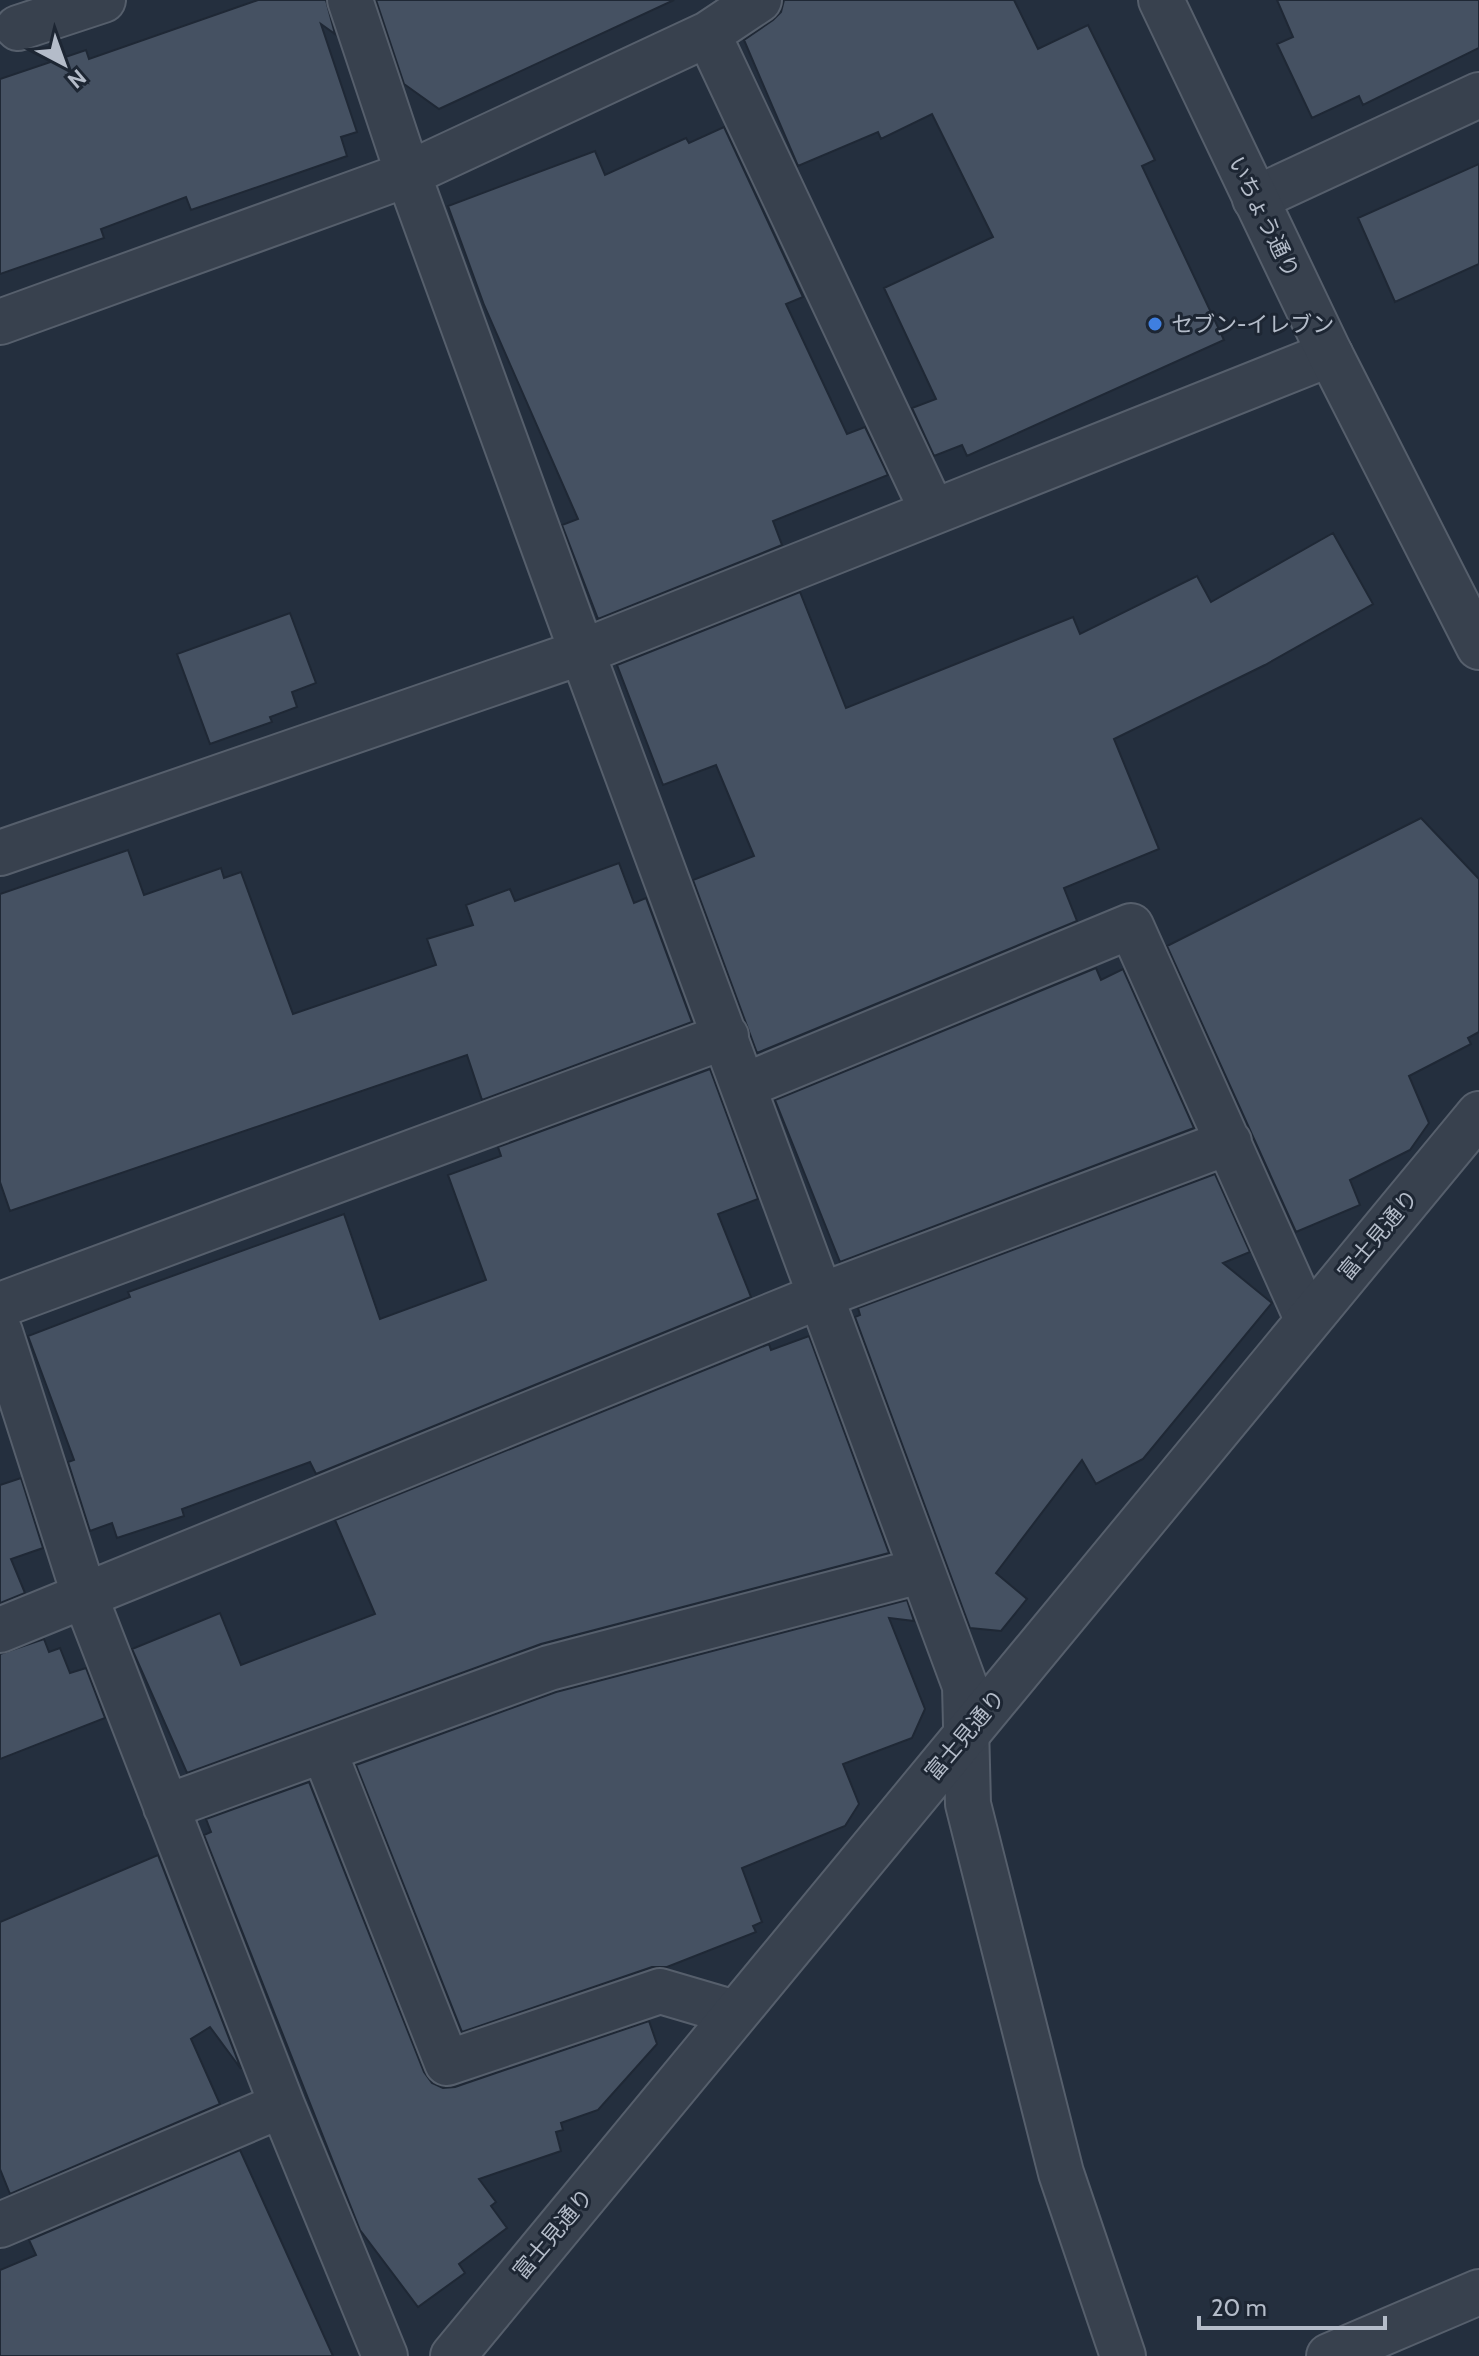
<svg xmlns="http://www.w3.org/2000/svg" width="1479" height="2356" viewBox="0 0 1479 2356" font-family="Cabin,'Noto Sans JP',sans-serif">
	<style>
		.building { fill: #455162; stroke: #1f2835; stroke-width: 2 }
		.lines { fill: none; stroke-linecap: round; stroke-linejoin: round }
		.minor-casing { stroke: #565f6c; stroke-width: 48 }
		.tertiary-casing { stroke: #565f6c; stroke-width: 48 }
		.minor { stroke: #38414e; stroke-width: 44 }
		.tertiary { stroke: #38414e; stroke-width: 44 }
		.shop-dot { fill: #3f7fe0; stroke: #1d2633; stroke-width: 3 }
		.labels { text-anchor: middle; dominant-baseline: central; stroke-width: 6; stroke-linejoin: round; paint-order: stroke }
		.street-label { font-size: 22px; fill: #b4bcc9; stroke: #1d2633 }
		.poi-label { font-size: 22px; fill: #b4bcc9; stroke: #1d2633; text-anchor: start }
	</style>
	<rect width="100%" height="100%" fill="#242f3e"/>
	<path class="building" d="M258 0H326L335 34 321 24 357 132 341 137 347 156 191 210 186 197 101 229 104 238 0 274V79L86 50 89 59Z
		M376 0H674L439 109 404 84Z
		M784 0H1014L1038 49 1088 25 1155 160 1142 166 1224 340 967 456 962 445 934 456 912 408 936 399 884 288 993 237 932 114 881 139 878 132 798 166 744 40 773 20 781 12Z
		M1277 0H1479V48L1363 105 1359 96 1312 118 1277 44 1293 37Z
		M724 127 803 297 786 304 847 434 865 427 888 475 773 521 782 545 598 619 562 525 578 519 484 305 448 206 595 151 605 175 686 138 689 143Z
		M1479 164V264L1395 302 1358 218Z
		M1333 533 1373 604 1265 665 1114 739 1159 849 1064 888 1077 921 757 1053 693 880 754 856 716 765 663 785 617 665 800 592 846 708 1073 617 1080 634 1197 576 1211 602Z
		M290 613 316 683 292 692 297 707 270 717 272 722 210 744 177 654Z
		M1421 818 1479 879V1032L1468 1038 1471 1044 1409 1076 1429 1123 1410 1150 1350 1180 1360 1205 1296 1232 1167 946Z
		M128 850 144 895 221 868 224 878 241 872 293 1014 436 965 427 939 473 925 466 905 510 889 515 901 619 863 634 903 646 898 692 1022 482 1100 467 1055 10 1211 0 1182V894Z
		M1096 968 1101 980 1123 969 1194 1128 840 1262 775 1100Z
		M710 1069 758 1199 718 1214 751 1297 316 1474 310 1462 182 1509 184 1516 117 1538 112 1523 90 1531 68 1462 74 1460 28 1336 130 1297 128 1292 344 1214 380 1319 486 1280 448 1175 501 1156 498 1147Z
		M1215 1174 1250 1252 1223 1263 1272 1303 1143 1459 1096 1484 1082 1460 996 1573 1027 1599 1001 1631 970 1628 855 1317 860 1315 858 1308Z
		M809 1336 889 1553 541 1644 187 1773 132 1649 220 1613 241 1665 375 1614 335 1520 769 1344 771 1350Z
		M21 1478 43 1548 11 1559 25 1593 0 1603V1485Z
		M907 1600 914 1621 889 1618 925 1709 912 1738 843 1764 859 1804 845 1826 742 1868 762 1922 753 1926 756 1932 667 1967H652L462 2032 356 1765 556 1692Z
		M44 1639 49 1652 60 1648 70 1673 86 1668 105 1718 0 1759V1654Z
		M309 1782 424 2072 432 2083 443 2088 455 2087 649 2021 657 2044 598 2110 561 2123 563 2130 556 2132 561 2151 479 2179 496 2202 491 2206 507 2228 459 2264 465 2273 418 2307 360 2230 204 1835 211 1832 206 1819Z
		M158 1855 241 2069 210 2027 191 2039 220 2104 10 2194 0 2169V1922Z
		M240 2150 333 2356H0V2270L36 2255 29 2240Z"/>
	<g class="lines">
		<defs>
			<path id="minor" d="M350 0 408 174 582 652 965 1686 968 1804 1061 2173 1123 2356
				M18 28 103 0
				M708 34 932 510
				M1255 199 1479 95
				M0 322 408 174 708 34 759 0
				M0 853 582 652 1330 354
				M744 1086 1131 926 1307 1319
				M0 1305 726 1036
				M0 1332 84 1594 282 2105 385 2356
				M0 1630 820 1296 1229 1142
				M324 1751 447 2063 660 1991 735 2013
				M166 1807 549 1668 920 1571
				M0 2225 282 2105
				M1329 2356 1479 2292"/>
			<path id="tertiary" d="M1161 0 1330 354 1479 647
				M453 2356 1479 1114"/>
		</defs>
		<use href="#minor" class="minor-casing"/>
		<use href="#tertiary" class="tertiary-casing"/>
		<use href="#minor" class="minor"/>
		<use href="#tertiary" class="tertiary"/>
	</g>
	<circle class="shop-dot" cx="1155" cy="324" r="8"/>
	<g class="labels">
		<g class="street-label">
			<text transform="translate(1264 217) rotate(64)">いちょう通り</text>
			<text transform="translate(1378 1235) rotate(-50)">富士見通り</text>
			<text transform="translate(965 1735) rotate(-50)">富士見通り</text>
			<text transform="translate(553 2234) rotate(-50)">富士見通り</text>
		</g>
		<g class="poi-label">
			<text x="1171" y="324">セブン-イレブン</text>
		</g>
	</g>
	<g transform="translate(64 64) rotate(139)" stroke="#1d2633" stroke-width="6" paint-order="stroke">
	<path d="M0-6L14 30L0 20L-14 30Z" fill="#b4bcc9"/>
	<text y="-12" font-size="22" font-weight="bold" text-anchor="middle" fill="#b4bcc9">N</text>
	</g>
	<path d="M1199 2316v12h186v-12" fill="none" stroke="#b4bcc9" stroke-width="4"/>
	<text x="1211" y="2316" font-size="24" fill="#b4bcc9" stroke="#1d2633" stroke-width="6" paint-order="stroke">20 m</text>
</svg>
